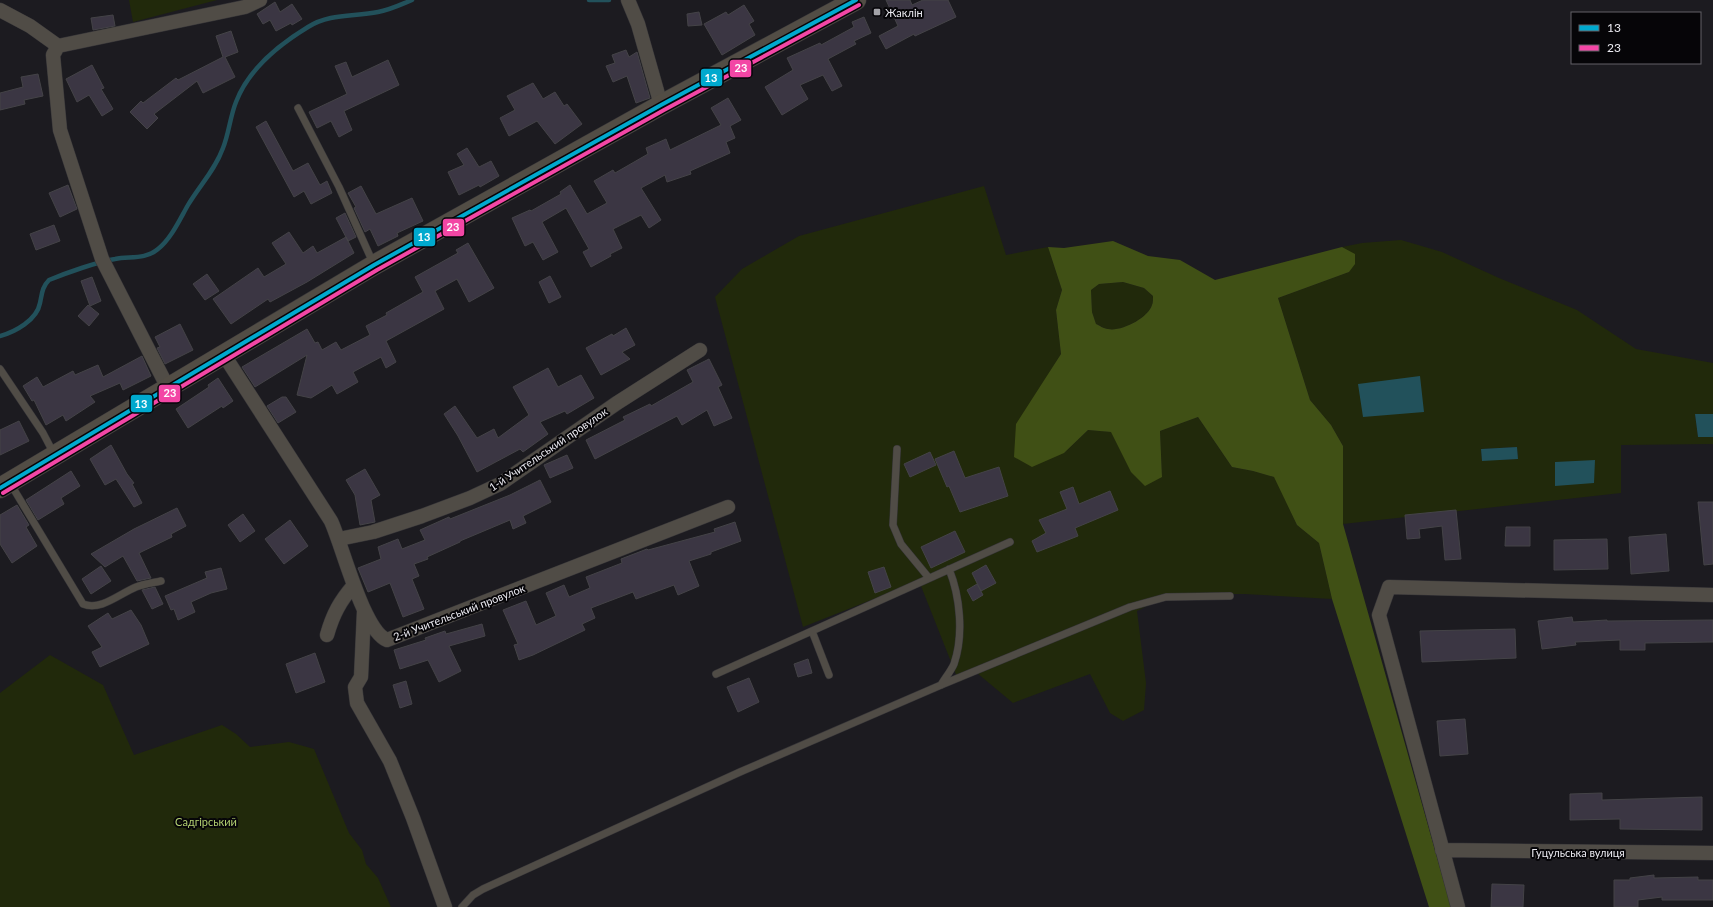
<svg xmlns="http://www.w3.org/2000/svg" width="1713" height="907" viewBox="0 0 1713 907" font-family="Lato,sans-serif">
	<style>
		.green { fill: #21290b; fill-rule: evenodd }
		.forest { fill: #405015; fill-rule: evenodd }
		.water { fill: #22515b }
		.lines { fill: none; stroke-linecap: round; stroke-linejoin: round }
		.stream { stroke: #22515b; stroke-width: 4.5 }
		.building { fill: #3b3643; stroke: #444347 }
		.lane-casing { stroke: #363538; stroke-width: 8 }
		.street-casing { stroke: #363538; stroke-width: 15 }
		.secondary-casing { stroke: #363538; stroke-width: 21 }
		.lane { stroke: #504c46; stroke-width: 7 }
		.street { stroke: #504c46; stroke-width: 14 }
		.secondary { stroke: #524d45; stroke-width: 20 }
		.bus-1-casing { stroke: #060508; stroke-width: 7 }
		.bus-2-casing { stroke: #060508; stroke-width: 7 }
		.bus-1 { stroke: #00a9ce; stroke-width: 4 }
		.bus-2 { stroke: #f346a5; stroke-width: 4 }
		.poi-dot { fill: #a3a2a8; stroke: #060508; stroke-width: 1.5 }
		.labels { text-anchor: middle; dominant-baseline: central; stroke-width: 4; stroke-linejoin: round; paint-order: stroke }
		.poi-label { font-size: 11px; fill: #ecebf2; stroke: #060508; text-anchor: start }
		.street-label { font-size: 11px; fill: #ecebf2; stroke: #060508 }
		.park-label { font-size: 11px; fill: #b2cf71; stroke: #060508 }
		.line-badge { stroke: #060508; stroke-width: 1.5 }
		.badge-label { font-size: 11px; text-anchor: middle; font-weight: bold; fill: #fff }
	</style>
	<rect width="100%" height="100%" fill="#1c1b20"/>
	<path class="green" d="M129 0H217L133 22Z
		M984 186 1006 255 1048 247 1062 290 1056 310 1061 354 1048 375 1064 453 1088 430 1112 432 1121 449 1162 477 1160 431 1198 417 1232 467 1253 471 1275 477 1297 525 1319 543 1332 599 1244 594H1171L1137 611 1146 683 1144 710 1123 721 1110 713 1090 674 1013 703 977 673 959 682 919 581 803 627 715 297 742 269 799 236Z
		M1401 240 1442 252 1499 278 1577 310 1636 349 1713 363V414H1695L1698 437H1713V444L1621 445V493L1343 524V446L1331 425 1310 400 1278 298 1349 272 1354 254 1342 247 1362 243ZM1517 447 1518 459 1482 460 1481 449Z
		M1123 282 1144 288 1153 296C1153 299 1153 303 1152 305 1148 318 1121 332 1108 329 1104 329 1100 325 1096 324L1092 312 1091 290 1099 284Z
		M50 655 103 685 134 755 222 725 236 734 250 747 289 742 314 749 349 833 362 850 366 864 378 878 391 907H0V693Z"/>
	<path class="forest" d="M1113 241 1148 256 1180 260 1215 280 1342 247 1355 254V264L1349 272 1278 298 1310 400 1331 425 1343 446V524L1451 907H1429L1332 599 1319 543 1297 525 1274 477 1253 471 1232 467 1198 417 1160 431 1162 477 1145 486 1131 472 1111 432 1088 430 1064 453 1032 467 1014 457 1016 424 1061 354 1056 310 1062 290 1048 247 1064 248ZM1123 282 1144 288 1153 296C1153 299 1153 303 1152 305 1148 318 1121 332 1108 329 1104 329 1099 325 1096 324L1092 312 1091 290 1099 284Z"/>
	<path class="water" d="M1420 376 1424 412 1363 417 1358 384Z
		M1695 414H1713V437H1698Z
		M1517 447 1518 459 1482 461 1481 449Z
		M1595 460 1594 483 1555 486V462Z"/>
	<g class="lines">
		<path class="stream" d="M589 0H609
			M0 336C15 332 37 320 40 303 42 294 42 287 49 280 66 273 97 262 115 259 130 256 145 260 158 249 171 239 180 219 188 205 200 185 215 170 223 148 229 133 230 117 236 102 248 70 280 44 308 27 330 13 354 17 378 12 390 10 402 4 412 0"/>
	</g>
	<path class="building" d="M886 0H910L912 5 923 0H948L956 17 915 36 914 34 886 49 879 36 898 26Z
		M275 2 280 12 292 4 302 19 292 25 291 23 276 31 270 20 263 24 257 14Z
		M744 5 754 21 749 24 755 35 722 55 704 24 726 12 728 15Z
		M699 12 702 25 688 26 687 14Z
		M113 15 115 26 93 30 91 18Z
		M864 17 871 33 854 41 856 44 828 59 842 86 832 91 823 75 800 85 808 99 782 115 765 87 793 70 787 58 820 43 821 45 854 27 852 22Z
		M231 31 238 52 225 57 235 77 203 93 197 81 154 114 158 118 147 129 130 112 141 101 143 103 176 78 178 80 223 57 216 36Z
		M626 50 629 57 637 52 650 98 636 103 627 76 613 82 606 66 615 63 612 55Z
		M388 60 399 85 344 111 352 130 339 137 331 121 317 128 309 112 347 94 335 66 346 62 352 77Z
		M92 65 104 88 101 89 113 109 102 116 89 95 77 102 66 79Z
		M38 74 43 96 24 100 25 104 0 110V93L23 87 21 77Z
		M533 83 543 99 555 92 564 106 567 104 582 124 555 144 537 121 509 136 500 118 515 110 507 96Z
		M728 98 741 120 730 126 735 138 726 142 730 153 690 171 691 174 667 182 665 175 641 188 661 220 649 228 641 215 613 229 622 248 610 254 611 256 591 267 583 252 589 249 566 208 542 222 558 252 543 260 533 242 525 246 512 218 530 210 531 211 561 194 560 192 570 185 587 214 607 203 594 181 613 170 615 173 648 154 646 148 666 139 670 150 721 125 711 108Z
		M266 121 293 171 308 163 320 185 327 181 332 193 311 204 304 191 294 197 256 127Z
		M467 148 479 167 491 161 499 176 480 187 479 185 459 195 448 172 464 165 457 154Z
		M68 185 77 209 60 217 49 193Z
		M361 186 376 214 412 198 423 221 397 233 398 236 378 246 370 229 365 232 354 208 356 207 348 193Z
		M345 213 356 237 348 241 336 218Z
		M54 225 60 241 36 250 30 234Z
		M289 232 303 253 313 246 317 253 346 237 354 253 307 282 270 302 268 299 231 324 213 299 258 268 264 277 286 264 272 243Z
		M468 243 494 288 469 302 457 279 435 291 444 309 386 341 396 362 386 368 381 357 353 372 358 382 337 394 332 385 311 398 297 395 307 355 255 387 242 367 307 329 315 343 318 342 322 350 336 342 341 350 370 335 366 326 387 315 386 313 423 292 415 277 458 253 456 250Z
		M207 274 219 291 205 300 193 284Z
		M550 276 561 297 549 303 539 282Z
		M92 277 101 301 90 306 81 281Z
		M88 305 99 314 89 326 78 316Z
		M180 324 193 350 165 364 157 348 160 347 155 337Z
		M626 328 635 345 622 352 630 359 601 375 586 348 612 334 613 336Z
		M142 356 151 376 123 390 120 383 90 396 95 402 66 421 63 415 46 425 34 400 32 401 23 386 37 377 43 387 73 371 75 375 98 365 103 377Z
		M709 359 722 385 718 387 732 418 714 426 707 410 682 425 677 416 595 459 586 440 625 420 623 417 650 404 651 406 693 382 687 370Z
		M548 368 558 387 581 375 594 398 567 414 565 411 540 422 548 434 523 452 520 449 477 472 458 436 444 414 455 406 477 438 494 429 498 438 529 415 513 387Z
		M218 378 233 401 223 408 222 406 188 428 176 409 209 387 208 385Z
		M282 397H286L296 412 278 423 267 406Z
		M19 421 29 441 0 455V430Z
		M111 445 127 474 134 483 132 484 142 503 134 507 116 479 105 485 90 459Z
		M954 451 965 478 999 467 1008 496 960 512 949 486 947 487 935 459Z
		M930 452 936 465 910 477 904 464Z
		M567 455 573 468 550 478 544 465Z
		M365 469 380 495 371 500 375 522 360 525 355 495 346 480Z
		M71 471 80 486 61 498 64 504 38 520 26 500Z
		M540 480 551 502 523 516 526 523 513 529 510 520 460 541V542L427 557 428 559 414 564 419 576 412 579 424 609 403 617 390 583 368 592 358 568 381 559 378 547 398 539 402 549 425 540 420 530 449 517 450 519 510 495Z
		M1073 487 1079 504 1110 491 1118 510 1075 528 1078 536 1037 552 1032 541 1046 533 1039 520 1067 509 1060 492Z
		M1698 502H1713V564L1704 565Z
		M17 505 29 525 26 527 37 546 12 563 0 544V515Z
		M177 508 186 526 171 534 172 537 139 553 151 578 137 581 123 556 105 567 91 554 134 529Z
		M1456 510 1461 559 1445 560 1442 526 1419 529 1420 538 1407 539 1405 515Z
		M243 514 255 531 240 542 228 525Z
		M290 520 308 546 284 564 265 539Z
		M735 522 741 541 711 552V554L689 561 699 586 678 595 674 585 636 599 633 592 591 608 595 618 582 624 585 630 533 655 519 660 514 645 518 644 503 610 526 601 536 625 556 616 546 593 564 585 569 597 590 588 586 577 622 563 621 559 647 549 648 550 715 532 714 529Z
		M1506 527H1530V546H1505Z
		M955 531 965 552 931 568 921 547Z
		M1666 534 1669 571 1631 574 1629 537Z
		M1607 539 1608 569 1554 570V540Z
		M986 565 996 583 981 591 972 573Z
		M101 566 111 581 91 594 82 579Z
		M884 567 891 587 875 593 868 572Z
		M221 568 227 589 211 593 191 602 195 612 178 620 174 609 171 610 165 596 207 578 205 572Z
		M977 584 983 595 973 601 967 590Z
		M155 587 163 604 152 609 142 590Z
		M131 610 141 625 149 644 100 667 92 652 102 647 88 626 108 613 112 619Z
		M1572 617 1573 622 1607 620V621L1713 620V642L1645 643V650H1620V640L1575 642 1576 645 1542 649 1538 621Z
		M482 624 485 636 449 646 461 671 439 682 428 660 400 669 394 650 426 640 425 638 445 631 446 634Z
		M1515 629 1516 658 1422 662 1420 631Z
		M315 653 325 682 296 693 286 664Z
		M808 659 812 673 798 677 794 664Z
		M749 678 759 702 738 712 727 687Z
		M406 681 412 704 400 708 393 685Z
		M1465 719 1468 754 1440 756 1437 721Z
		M1602 793V800L1702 797V830L1620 829V819L1570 820V794Z
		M1654 875V878L1698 877V880H1713V900H1662V897L1638 900V907H1614V880H1630V878Z
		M1492 884 1524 885 1523 907H1491Z"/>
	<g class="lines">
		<defs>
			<path id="lane" d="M298 108 339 187 374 265
				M0 369 43 433 54 454
				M897 449 893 525 901 544 929 578
				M10 483 83 604C101 611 119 594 136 587 144 584 152 583 161 581
				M812 631 829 675
				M716 674 1010 542
				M941 685C945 678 951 671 954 664 964 635 960 596 949 569
				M462 907 473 895 483 889 740 772 941 685 1130 607 1166 597 1230 596"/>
			<path id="street" d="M628 0 638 24 661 105
				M0 10 30 26 58 46 245 7 260 0
				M58 46 53 55 60 130 102 259 168 388
				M224 355 331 521C343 547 363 630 387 640L728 507
				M339 539 373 532 422 516 470 498 500 484 617 403 700 350
				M364 611 361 677 355 687 357 703 390 761 413 818 445 907
				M327 635C333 614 340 601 354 585
				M1442 850 1713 853
				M1458 907 1379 615 1389 587 1713 595"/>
			<path id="secondary" d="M0 488 374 265 661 105 856 0"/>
		</defs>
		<use href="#lane" class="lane-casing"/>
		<use href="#street" class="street-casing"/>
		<use href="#secondary" class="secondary-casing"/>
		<use href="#lane" class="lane"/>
		<use href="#street" class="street"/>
		<use href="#secondary" class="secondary"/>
		<defs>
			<path id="bus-1" d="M0 488 374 265 661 105 856 0"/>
			<path id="bus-2" d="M3 493 377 270 664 110 859 5"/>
		</defs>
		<use href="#bus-1" class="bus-1-casing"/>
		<use href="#bus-2" class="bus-2-casing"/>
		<use href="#bus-1" class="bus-1"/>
		<use href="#bus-2" class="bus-2"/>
	</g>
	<rect class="poi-dot" x="873" y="8" width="8" height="8" rx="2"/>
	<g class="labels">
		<g class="poi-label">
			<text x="885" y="12">Жаклін</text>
		</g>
		<g class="street-label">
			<text transform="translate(548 449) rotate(-34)">1-й Учительський провулок</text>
			<text transform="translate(459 612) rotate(-21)">2-й Учительський провулок</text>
			<text x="1578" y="852">Гуцульська вулиця</text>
		</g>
		<g class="park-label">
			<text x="206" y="821">Садгірський</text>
		</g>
	</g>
	<g class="line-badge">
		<rect x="729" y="59" width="23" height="19" rx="4" fill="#f346a5"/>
		<rect x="700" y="68" width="23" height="19" rx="4" fill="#00a9ce"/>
		<rect x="442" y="218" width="23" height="19" rx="4" fill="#f346a5"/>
		<rect x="413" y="227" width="23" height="20" rx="4" fill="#00a9ce"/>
		<rect x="158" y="384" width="23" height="19" rx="4" fill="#f346a5"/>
		<rect x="130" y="394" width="23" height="19" rx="4" fill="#00a9ce"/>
	</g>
	<g class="badge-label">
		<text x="741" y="72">23</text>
		<text x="711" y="82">13</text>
		<text x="453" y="231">23</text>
		<text x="424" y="241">13</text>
		<text x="170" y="397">23</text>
		<text x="141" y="408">13</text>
	</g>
	<rect x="1571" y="12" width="130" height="52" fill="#060508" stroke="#626166"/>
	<rect x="1579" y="25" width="20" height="6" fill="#00a9ce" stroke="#626166"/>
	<text x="1607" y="32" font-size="12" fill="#ecebf2">13</text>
	<rect x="1579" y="45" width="20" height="6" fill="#f346a5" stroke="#626166"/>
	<text x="1607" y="52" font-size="12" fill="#ecebf2">23</text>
</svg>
